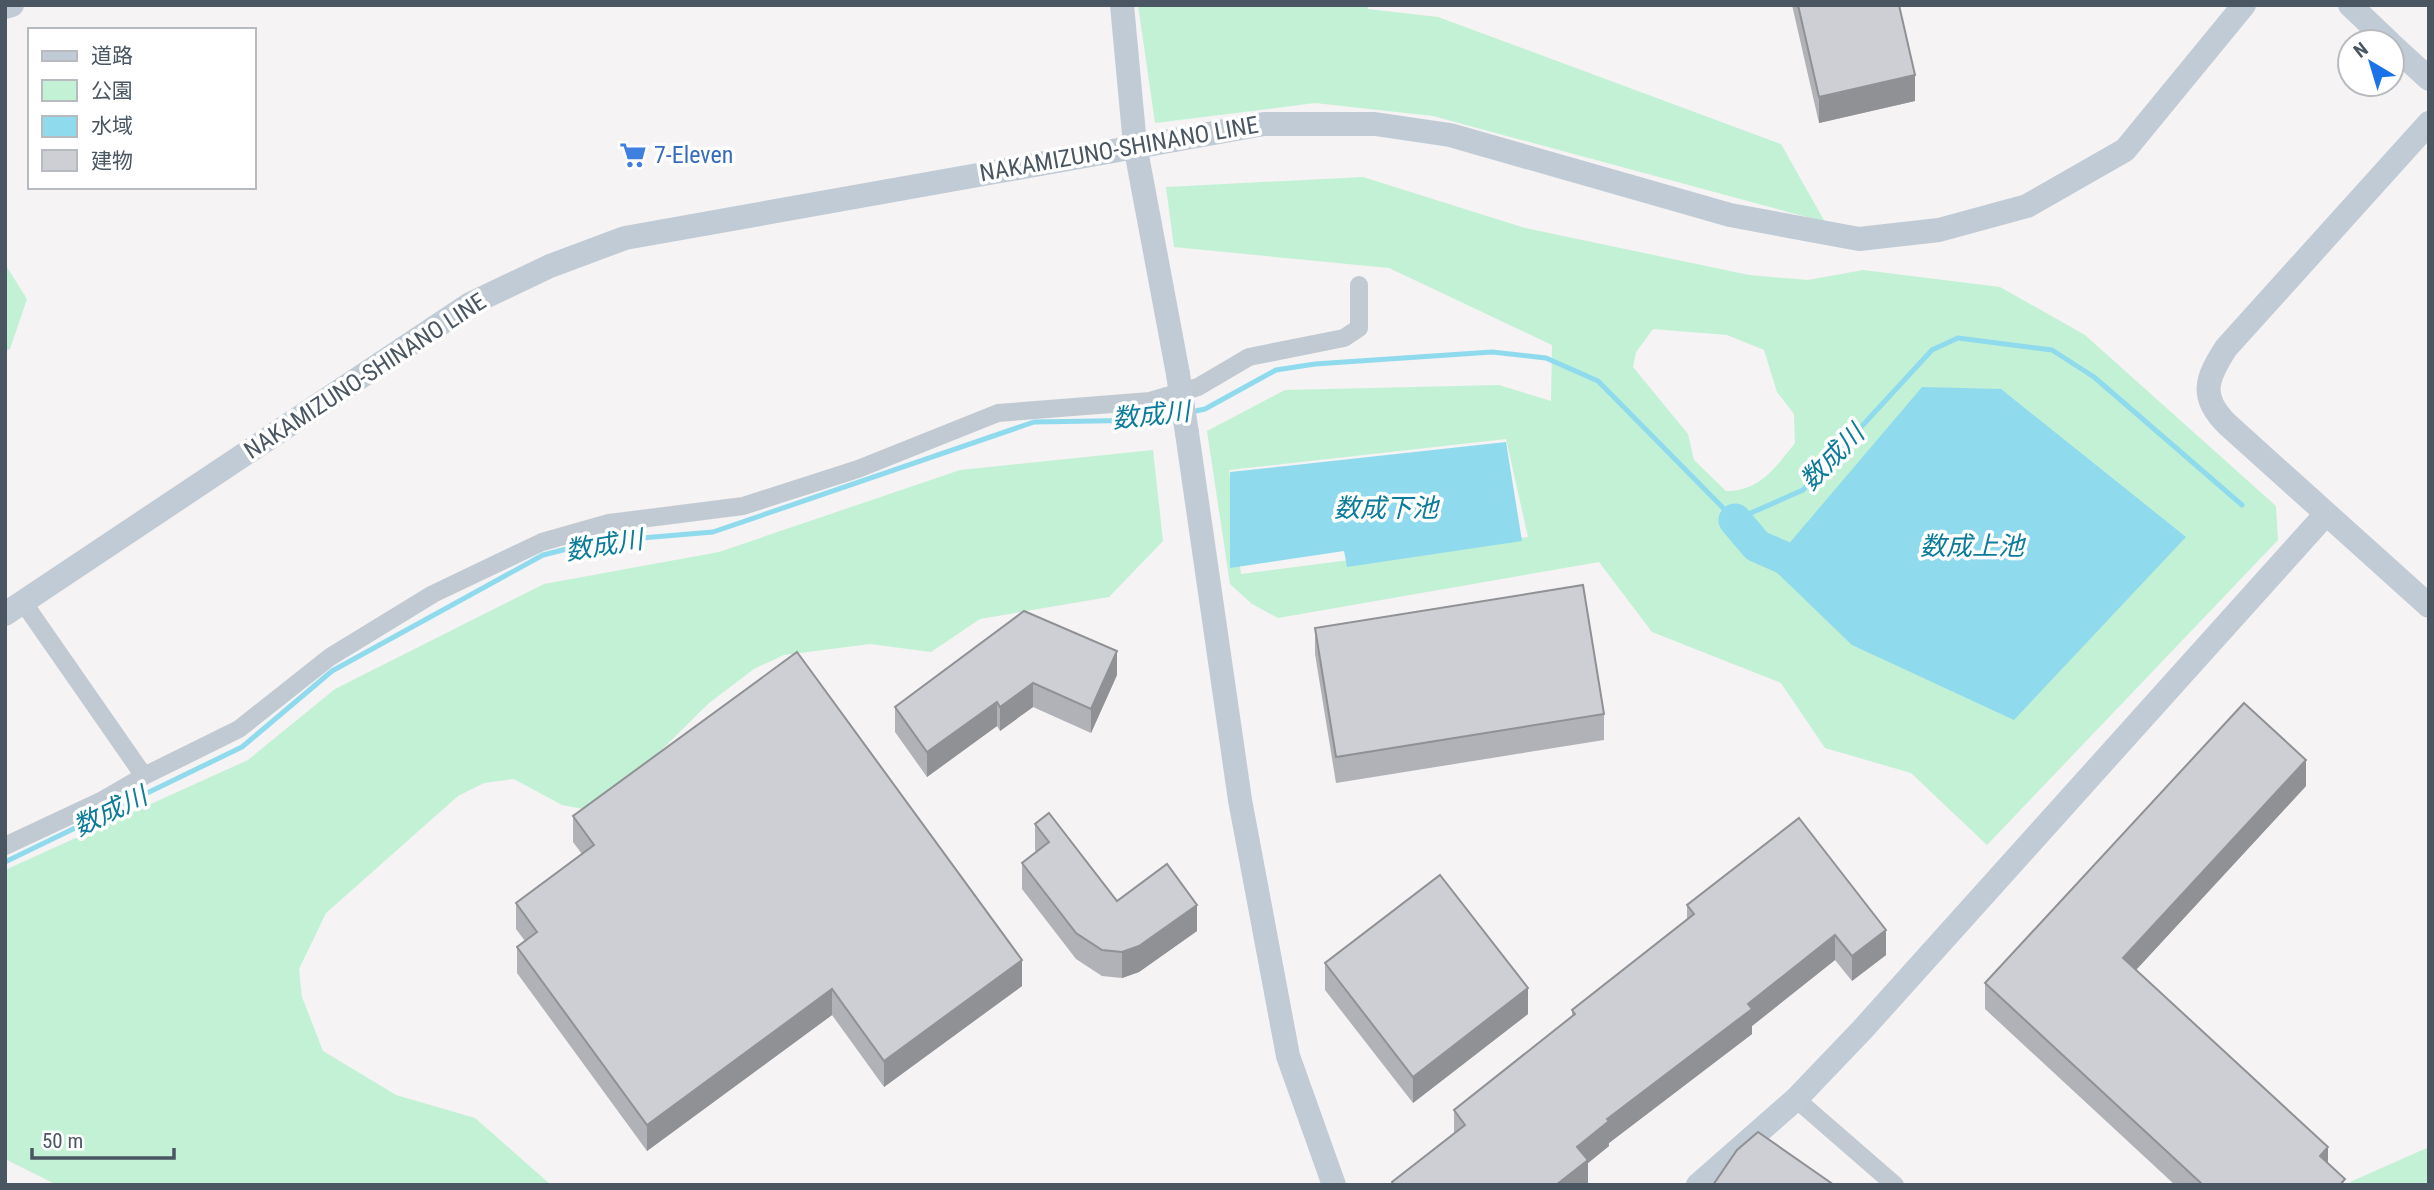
<svg xmlns="http://www.w3.org/2000/svg" width="2434" height="1190" viewBox="0 0 2434 1190" font-family="'Roboto Condensed','Noto Sans JP',sans-serif">
	<style>
		.green { fill: #c3f1d5; fill-rule: evenodd }
		.water { fill: #90daee }
		.lines { fill: none; stroke-linecap: round; stroke-linejoin: round }
		.stream { stroke: #90daee; stroke-width: 5 }
		.river { stroke: #90daee; stroke-width: 33 }
		.street { stroke: #c1cad2; stroke-width: 18 }
		.secondary { stroke: #c1cbd6; stroke-width: 24 }
		.secondary-bridge { stroke: #c1cbd6; stroke-width: 24 }
		.wall { fill: #b0b2b7 }
		.shaded-wall { fill: #909195 }
		.building { fill: #cdcfd5; stroke: #909195; stroke-width: 2 }
		.labels { text-anchor: middle; dominant-baseline: central; stroke-width: 7; stroke-linejoin: round; paint-order: stroke }
		.street-label { font-size: 24px; fill: #4a5661; stroke: #fff }
		.shop-label { font-size: 24px; fill: #366cbe; stroke: #fff; text-anchor: start }
		.water-label { font-size: 26px; font-style: italic; fill: #0c7c9b; stroke: #fff }
	</style>
	<rect width="100%" height="100%" fill="#f5f3f3"/>
	<path class="green" d="M1138 5H1368V9L1438 17 1781 144 1825 222 1433 116 1315 103 1155 123Z
		M1363 177 1525 228 1749 275 1808 280 1863 270 2000 287 2085 335 2276 506 2278 540 1987 845 1911 773 1825 748 1781 683 1652 632 1599 562 1278 618 1252 604 1230 584 1207 431 1285 390 1499 385 1551 401 1552 345 1389 268 1174 247 1166 187ZM1653 329 1727 335 1764 350 1777 392 1794 414 1795 443C1775 468 1760 491 1726 491L1694 460 1688 434 1633 367 1636 352ZM1506 439 1528 537 1241 574 1229 470Z
		M5 264 27 299 10 349 5 351Z
		M1153 450 1163 541 1109 597 980 619 931 652 870 644 784 655 754 669 709 703 617 794 593 811 562 805 514 779 484 783 458 796 326 913 299 969 302 997 323 1051 396 1095 475 1118 551 1185H57L5 1159V870L248 760 335 689 544 584 719 552 960 470Z
		M2429 1147V1185H2351L2350 1182Z"/>
	<path class="water" d="M1922 387 2001 389 2186 537 2014 720 1852 645 1770 566Z
		M1506 442 1522 541 1347 567 1344 551 1230 568V472Z"/>
	<g class="lines">
		<path class="stream" d="M1191 412 1205 409 1276 370 1315 364 1492 352 1546 358 1598 381 1735 520 1803 490 1932 350 1958 338 2052 350 2094 377 2242 505
			M5 862 242 747 332 671 543 555 594 542 713 532 1034 422 1155 420 1178 415"/>
		<path class="river" d="M1735 520 1757 546 1814 571"/>
		<path class="street" d="M23 602 144 776
			M5 846 101 801 144 776 239 729 330 657 433 594 542 542 609 523 743 506 858 469 998 413 1150 401 1198 387 1249 357 1344 338 1359 328V285
			M1796 1099 1895 1185"/>
		<path class="secondary" d="M1122 5 1135 145 1178 374
			M2350 5 2389 42
			M5 7 12 5
			M2392 45 2429 79
			M2429 123 2226 348C2206 379 2199 397 2228 425L2429 606
			M1187 433 1240 800 1288 1056 1334 1185
			M5 614 470 304 550 266 625 238 1264 124H1375L1450 135 1730 215 1859 239 1939 230 2027 206 2125 150 2244 5
			M1698 1185 1796 1099 1862 1030 2326 514"/>
		<path class="secondary-bridge" d="M1178 374 1187 433"/>
	</g>
	<path class="wall" d="M1792 5H1899L1915 101 1819 123Z
		M1024 611 1117 675 1091 733 1033 707 1000 731 997 726 927 777 895 732V707Z
		M1315 628 1604 714V740L1336 783 1315 654Z
		M2306 786 2136 970 2328 1164 2345 1185H2175L1985 1009V983Z
		M573 816 1022 986 884 1087 832 1015 647 1151 517 973V947L525 941 516 929V903L582 854 573 842Z
		M1799 818 1886 955 1852 981 1835 960 1752 1026V1034L1609 1143V1146L1588 1163V1185H1392V1182L1454 1134V1110L1572 1017V1010L1687 920V905Z
		M1035 824 1117 901 1197 931 1139 972 1122 978 1102 976 1076 959 1022 889V863L1036 852 1035 850Z
		M1325 963 1528 1014 1413 1103 1325 990Z"/>
	<path class="shaded-wall" d="M1915 75V101L1819 123V97Z
		M1117 651V675L1091 733V709Z
		M1033 683V707L1000 731V707Z
		M997 702V726L927 777V752Z
		M2306 760V786L2123 984V958Z
		M1197 905V931L1139 972 1122 978V952Z
		M1886 930V955L1852 981V956Z
		M1835 935V960L1752 1026V1034L1609 1143V1146L1588 1163V1185H1556L1577 1147 1607 1119 1748 1004Z
		M1022 960V986L884 1087V1061Z
		M1528 988V1014L1413 1103V1077Z
		M832 989V1015L647 1151V1125Z
		M2328 1147V1173L2320 1156Z"/>
	<path class="building" d="M1798 5H1899L1915 75 1819 97Z
		M1583 585 1604 714 1336 757 1315 628Z
		M1024 611 1117 651 1091 709 1033 683 1000 707 997 702 927 752 895 707Z
		M797 652 1022 960 884 1061 832 989 647 1125 517 947 537 932 516 903 594 845 573 816Z
		M2244 703 2306 760 2123 958 2328 1147 2320 1156 2345 1179 2340 1185H2203L1985 983Z
		M1049 813 1117 901 1167 864 1197 905 1139 946 1122 952 1102 950 1076 933 1022 863 1049 842 1035 824Z
		M1799 818 1886 930 1852 956 1835 935 1748 1004 1752 1009 1607 1119 1609 1121 1577 1147 1588 1160 1556 1185H1394L1392 1182 1465 1125 1454 1110 1575 1014 1572 1010 1694 914 1687 905Z
		M1440 875 1528 988 1413 1077 1325 963Z
		M1758 1132 1834 1185H1713L1737 1150Z"/>
	<defs>
		<symbol id="supermarket-bare" viewBox="-9 -9 18 18"><path d="M-6-5.5h2.5l.6 2H6L4.5 2H-2.5L-4.4-4H-6ZM-1.5 3.2a1.3 1.3 0 1 0 .1 0ZM3 3.2a1.3 1.3 0 1 0 .1 0Z" fill="#3f7fe0" stroke="#fff" stroke-width="2.5" paint-order="stroke"/></symbol>
	</defs>
	<g fill-rule="evenodd">
		<use href="#supermarket-bare" x="614" y="136" width="38" height="38"/>
	</g>
	<g class="labels">
		<g class="street-label">
			<text transform="translate(1119 149) rotate(-10)">NAKAMIZUNO-SHINANO LINE</text>
			<text transform="translate(365 376) rotate(-33)">NAKAMIZUNO-SHINANO LINE</text>
		</g>
		<g class="shop-label">
			<text x="654" y="155">7-Eleven</text>
		</g>
		<g class="water-label">
			<text transform="translate(1151 415) rotate(-6)">数成川</text>
			<text transform="translate(1832 457) rotate(-46)">数成川</text>
			<text x="1386" y="508">数成下池</text>
			<text transform="translate(604 545) rotate(-9)">数成川</text>
			<text x="1972" y="546">数成上池</text>
			<text transform="translate(110 811) rotate(-26)">数成川</text>
		</g>
	</g>
	<rect width="2434" height="1190" fill="none" stroke="#4a5661" stroke-width="14"/>
	<rect x="28" y="28" width="228" height="161" fill="#ffffff" stroke="#b7bbc0" stroke-width="2"/>
	<rect x="42" y="51" width="35" height="10" fill="#c1cbd6" stroke="#b7bbc0" stroke-width="2"/>
	<text x="91" y="63" font-size="21" fill="#4a5661">道路</text>
	<rect x="42" y="80" width="35" height="21" fill="#c3f1d5" stroke="#b7bbc0" stroke-width="2"/>
	<text x="91" y="98" font-size="21" fill="#4a5661">公園</text>
	<rect x="42" y="116" width="35" height="21" fill="#90daee" stroke="#b7bbc0" stroke-width="2"/>
	<text x="91" y="133" font-size="21" fill="#4a5661">水域</text>
	<rect x="42" y="150" width="35" height="21" fill="#cdcfd5" stroke="#b7bbc0" stroke-width="2"/>
	<text x="91" y="168" font-size="21" fill="#4a5661">建物</text>
	<g transform="translate(2371 63) rotate(322)"><circle r="33" fill="#ffffff" stroke="#b7bbc0" stroke-width="2"/>
	<path d="M0-5L12 26L0 18L-12 26Z" fill="#1a73e8"/>
	<text y="-10" font-size="19" font-weight="bold" text-anchor="middle" fill="#4a5661">N</text>
	</g>
	<path d="M32 1148v10h142v-10" fill="none" stroke="#4a5661" stroke-width="3.5"/>
	<text x="42" y="1148" font-size="21" fill="#4a5661" stroke="#ffffff" stroke-width="5" paint-order="stroke">50 m</text>
</svg>
